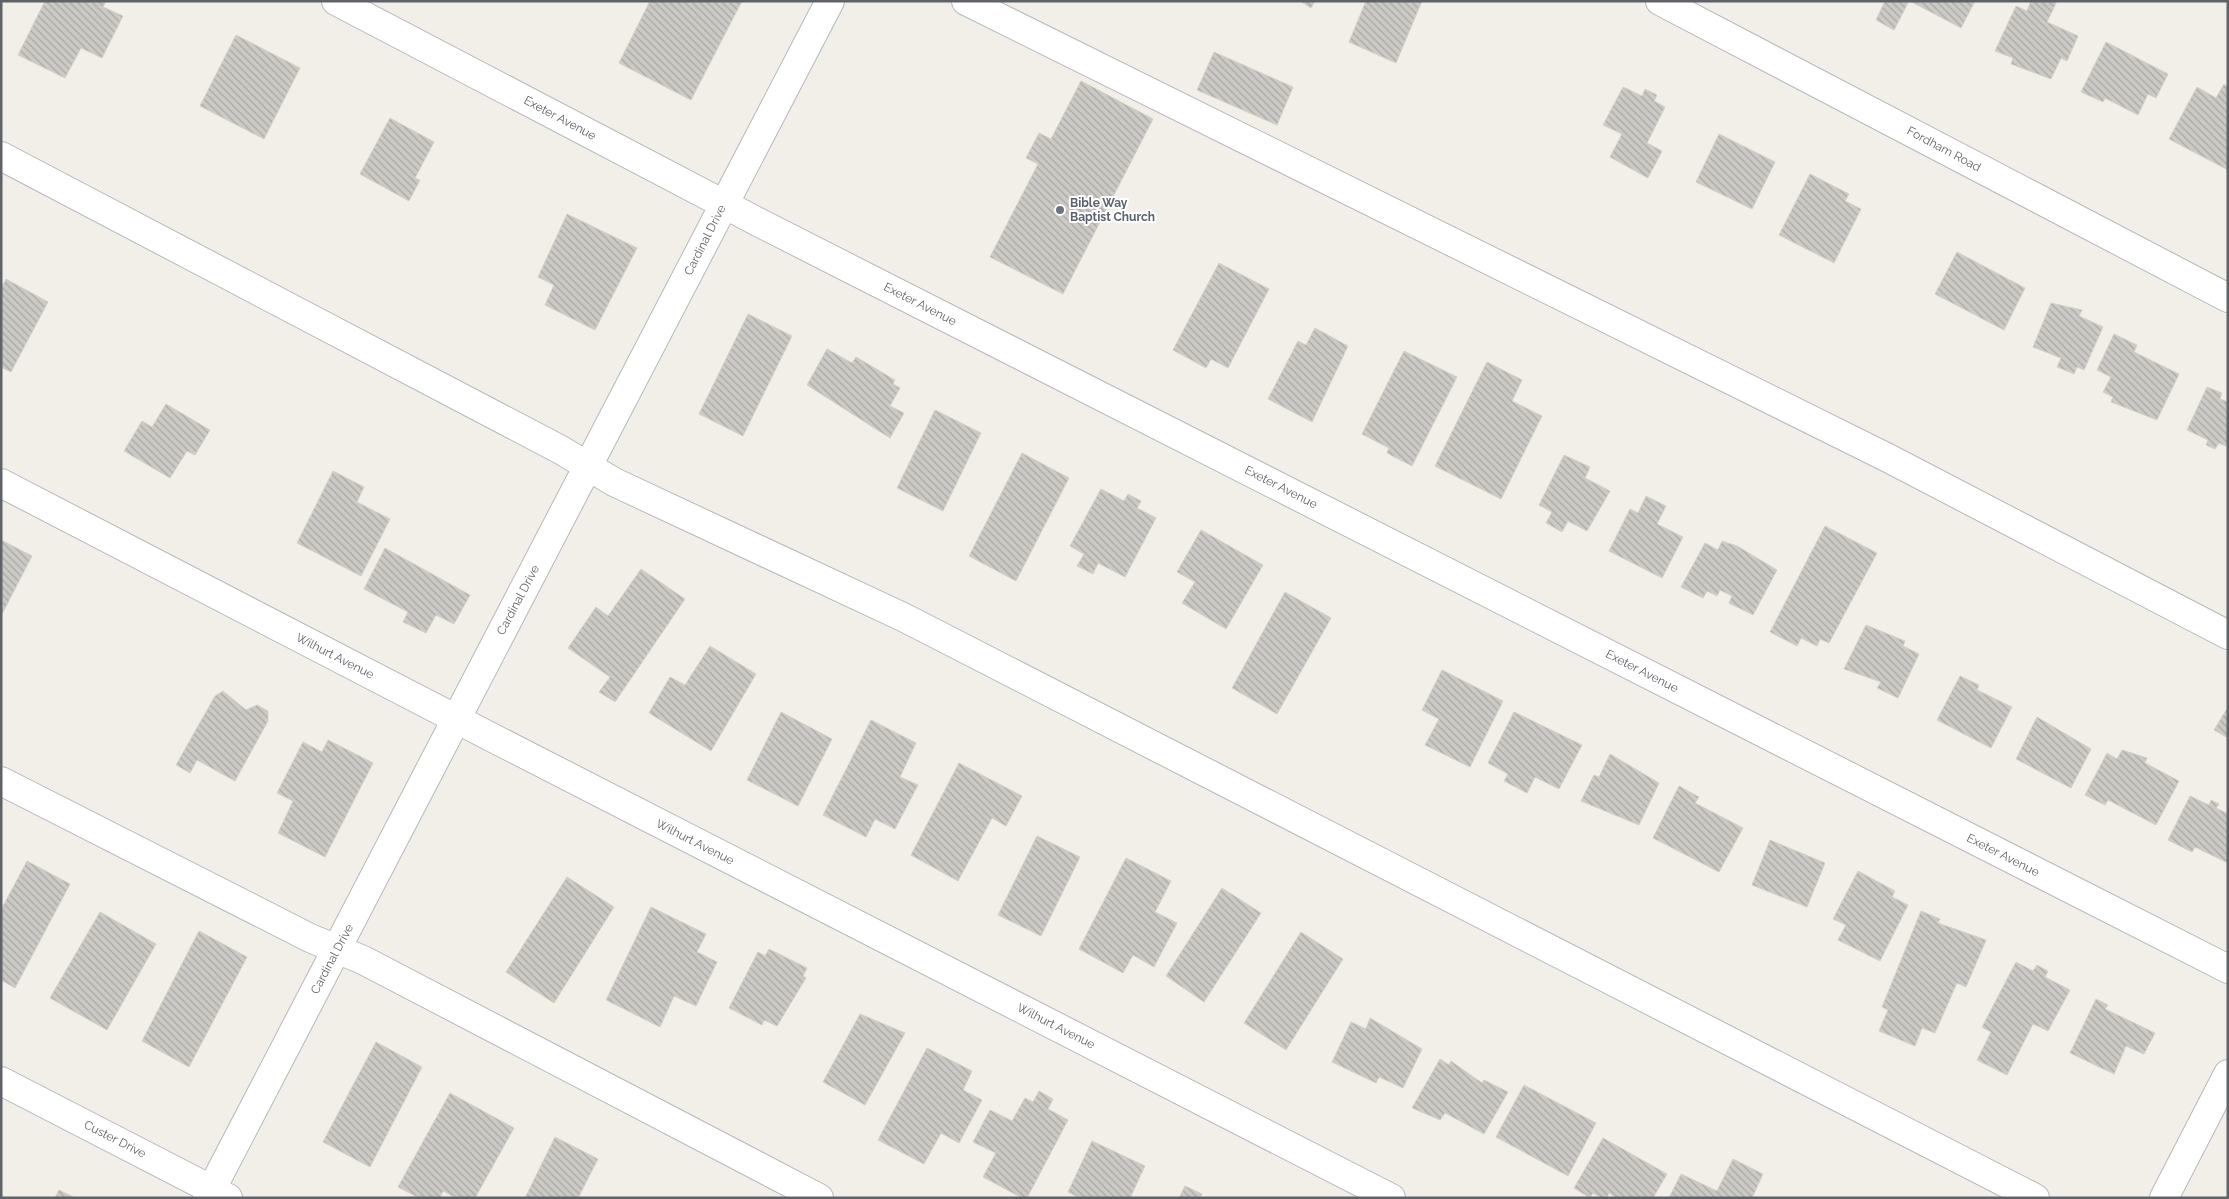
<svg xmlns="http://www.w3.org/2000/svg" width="2229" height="1199" viewBox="0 0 2229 1199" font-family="Raleway,sans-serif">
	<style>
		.building { fill: url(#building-back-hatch); stroke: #d6d1c6 }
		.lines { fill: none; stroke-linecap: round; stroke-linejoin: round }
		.minor-casing { stroke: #b5b8bc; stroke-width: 30 }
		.minor { stroke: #fff; stroke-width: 28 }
		.worship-dot { fill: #6b7280; stroke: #fff; stroke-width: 2 }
		.labels { text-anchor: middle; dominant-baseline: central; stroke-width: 4; stroke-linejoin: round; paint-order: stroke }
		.street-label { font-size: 12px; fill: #5f6368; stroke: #fff }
		.worship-label { font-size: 12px; font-weight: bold; fill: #5b616d; stroke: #fff; text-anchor: start }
	</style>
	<defs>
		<pattern id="building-back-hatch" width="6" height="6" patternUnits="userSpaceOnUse" patternTransform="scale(1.25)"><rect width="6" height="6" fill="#cccac5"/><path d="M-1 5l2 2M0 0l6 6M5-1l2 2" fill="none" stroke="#a9a8a4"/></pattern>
	</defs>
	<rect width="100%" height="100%" fill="#f1efe8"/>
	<path class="building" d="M45 1H106L103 7 123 16 102 58 81 48 65 78 18 55Z
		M650 1H742L691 100 619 63Z
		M1300 1H1315L1311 8Z
		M1366 1H1422L1396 63 1349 42Z
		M1885 1H1909L1894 30 1876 20Z
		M1910 1H1975L1961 28Z
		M2031 1H2057L2047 22 2078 36 2067 61 2061 58 2051 79 2011 64 2013 58 1995 51 2016 6 2027 11Z
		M236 35 300 68 264 139 200 106Z
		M2106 42 2168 74 2156 98 2148 94 2138 115 2105 98 2103 102 2081 92Z
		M1214 52 1293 87 1277 125 1197 90Z
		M1081 81 1153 119 1063 294 990 257 1038 164 1026 158 1039 133 1051 139Z
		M2224 84 2228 87V170L2169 139 2197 87 2216 98Z
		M1623 87 1642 96 1645 89 1657 95 1654 101 1665 107 1647 143 1662 151 1648 178 1610 157 1622 134 1603 125Z
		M390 118 434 142 415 178 420 180 409 201 360 174Z
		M1719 134 1775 162 1752 209 1696 182Z
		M1810 174 1849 194 1845 201 1861 209 1834 263 1779 235Z
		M567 214 637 248 595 330 545 305 554 285 538 277Z
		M1957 252 2025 288 2004 330 1935 294Z
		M1219 263 1269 289 1228 368 1211 359 1206 368 1173 350Z
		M6 279 48 302 11 372 1 367V289Z
		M2051 303 2082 310 2079 316 2103 327 2084 370 2077 367 2074 374 2057 367 2061 358 2033 347Z
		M748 314 792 336 743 436 699 414Z
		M1315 328 1348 346 1312 422 1268 399 1298 341 1306 345Z
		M2114 334 2137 345 2134 352 2179 374 2157 420 2111 402 2113 397 2103 392 2111 377 2097 370Z
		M827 349 852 363 856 357 895 380 893 384 900 388 890 406 904 413 890 438 807 385Z
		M1404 351 1457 377 1412 466 1387 453 1389 448 1362 434Z
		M1487 362 1522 380 1512 401 1542 416 1501 499 1435 466Z
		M2207 387 2222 393 2220 399 2228 402V447L2219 443 2215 449 2206 445 2208 440 2187 430Z
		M166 404 210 430 195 455 187 451 170 478 124 451 142 421 152 427Z
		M935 410 981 433 943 511 897 488Z
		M1022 453 1069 478 1016 581 969 556Z
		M1564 455 1590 467 1585 478 1610 491 1587 531 1568 521 1562 532 1546 523 1552 512 1539 505Z
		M333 471 364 487 357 502 390 519 361 576 297 543Z
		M1101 489 1124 501 1128 494 1141 501 1137 508 1156 518 1125 577 1098 563 1093 574 1077 566 1084 554 1070 546Z
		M1646 496 1666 506 1657 524 1683 537 1662 578 1609 551 1630 509 1638 513Z
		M1825 526 1877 553 1829 643 1820 639 1817 646 1801 638 1797 646 1770 632Z
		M1201 530 1263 565 1226 629 1182 603 1195 582 1177 572Z
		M1 540 32 556 1 616Z
		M1722 541 1737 546 1777 570 1753 615 1729 603 1732 596 1720 590 1717 596 1707 591 1703 598 1681 587 1705 543 1718 550Z
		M385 548 470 595 454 624 436 615 426 633 403 622 408 612 364 589Z
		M641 569 685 599 615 702 599 692 610 677 568 648 596 607 608 616Z
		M1285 592 1331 618 1277 714 1232 688Z
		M1866 625 1905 641 1903 646 1919 654 1898 698 1877 688 1881 682 1844 669Z
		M710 646 756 674 711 751 649 713 670 677 685 685Z
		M1442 670 1503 701 1470 767 1425 745 1439 719 1422 710Z
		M1960 676 1979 685 1977 690 2012 707 1991 748 1937 720Z
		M223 691 246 710 257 705 268 711V721L235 781 197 760 190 773 176 765 215 696Z
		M2228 707V738L2214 730Z
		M781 712 832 739 798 806 747 780Z
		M1514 712 1582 745 1559 789 1535 777 1527 793 1504 781 1508 774 1488 763Z
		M2037 717 2091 749 2071 788 2016 759Z
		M871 720 916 743 900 777 918 785 895 829 875 819 866 837 823 815Z
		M328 740 373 763 325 857 278 833 293 801 277 793 303 742 322 752Z
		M2122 750 2147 758 2145 763 2179 781 2156 825 2108 800 2105 805 2085 795 2107 753 2117 759Z
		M1610 754 1659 783 1639 825 1581 801 1594 775 1599 777Z
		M959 763 1022 796 1006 826 992 818 958 881 911 855Z
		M1679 786 1699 797 1695 803 1743 828 1719 872 1653 838Z
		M2190 796 2209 805 2211 800 2219 804 2216 808 2228 814V863L2195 847 2192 852 2168 840Z
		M1037 836 1080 857 1041 936 998 915Z
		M1770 840 1825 863 1807 907 1752 885Z
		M1126 858 1171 881 1155 912 1177 923 1154 967 1133 955 1123 973 1079 949Z
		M27 861 70 884 15 988 1 980V910Z
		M1858 871 1895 891 1892 897 1908 905 1880 961 1838 940 1846 925 1833 919Z
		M567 877 614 907 554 1003 506 972Z
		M1222 888 1261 913 1204 1002 1166 976Z
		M651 907 706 934 697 952 717 962 696 1006 674 996 660 1027 606 1000Z
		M1921 911 1940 919 1938 923 1986 940 1966 987 1957 983 1935 1033 1922 1028 1915 1046 1879 1031 1888 1010 1882 1007Z
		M100 912 156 944 107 1030 50 998Z
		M199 931 247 957 189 1067 142 1041Z
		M1301 932 1343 959 1286 1050 1244 1023Z
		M769 949 807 968 803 976 806 978 777 1026 764 1020 762 1025 729 1008 758 952 765 956Z
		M2016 962 2033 971 2037 965 2048 971 2045 977 2070 990 2048 1031 2033 1024 2007 1075 1977 1060 1991 1032 1982 1027Z
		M2096 999 2108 1005 2105 1009 2155 1033 2144 1054 2126 1046 2114 1074 2070 1053Z
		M860 1014 905 1033 865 1105 823 1082Z
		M1370 1018 1422 1049 1403 1088 1379 1077 1376 1083 1332 1062 1351 1022 1366 1029Z
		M376 1042 422 1067 370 1167 323 1142Z
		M927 1048 972 1071 963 1090 982 1100 959 1143 941 1133 924 1164 878 1140Z
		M1440 1059 1449 1065 1451 1061 1482 1083 1484 1080 1508 1092 1484 1134 1445 1113 1440 1120 1412 1108Z
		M1524 1085 1596 1123 1568 1176 1496 1137Z
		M1039 1091 1053 1099 1048 1109 1068 1120 1027 1198H1022L983 1177 996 1153 973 1142 990 1110 1012 1121 1025 1098 1033 1102Z
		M450 1093 514 1128 475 1198H456L443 1191 440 1198H419L398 1187Z
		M555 1137 598 1159 578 1198H525Z
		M1603 1138 1667 1174 1653 1198H1617L1609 1193 1607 1198H1602L1593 1193 1590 1198 1574 1188Z
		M1092 1141 1145 1166 1130 1198H1080L1068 1192Z
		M1733 1159 1763 1174 1752 1198H1669L1681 1174 1717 1191Z
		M1185 1186 1202 1194 1200 1198H1179Z
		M59 1190 75 1198H55Z"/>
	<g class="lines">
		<defs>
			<path id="minor" d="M336 1 760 223 2228 969
				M966 1 1888 458 2228 635
				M1660 1 2228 298
				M1 156 561 450 614 482 905 618 2035 1198
				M1 483 491 737 1391 1198
				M1 781 310 938 363 960 819 1198
				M1 1081 228 1198
				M207 1198 830 1
				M2164 1198 2228 1074"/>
		</defs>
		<use href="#minor" class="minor-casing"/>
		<use href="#minor" class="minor"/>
	</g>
	<circle class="worship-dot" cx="1060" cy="210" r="5"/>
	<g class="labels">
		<g class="street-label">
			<text transform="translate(560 118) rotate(28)">Exeter Avenue</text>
			<text transform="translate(1944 149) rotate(28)">Fordham Road</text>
			<text transform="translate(705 240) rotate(-63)">Cardinal Drive</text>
			<text transform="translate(920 304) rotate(27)">Exeter Avenue</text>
			<text transform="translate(1281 487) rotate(27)">Exeter Avenue</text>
			<text transform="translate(518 600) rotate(-62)">Cardinal Drive</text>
			<text transform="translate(335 656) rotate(27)">Wilhurt Avenue</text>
			<text transform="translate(1642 671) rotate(27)">Exeter Avenue</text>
			<text transform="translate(695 842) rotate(27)">Wilhurt Avenue</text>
			<text transform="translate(2003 855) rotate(27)">Exeter Avenue</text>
			<text transform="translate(332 959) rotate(-62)">Cardinal Drive</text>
			<text transform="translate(1056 1026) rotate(27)">Wilhurt Avenue</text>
			<text transform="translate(115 1139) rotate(27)">Custer Drive</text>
		</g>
		<g class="worship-label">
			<text x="1070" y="203">Bible Way<tspan x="1070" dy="14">Baptist Church</tspan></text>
		</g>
	</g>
	<rect width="2229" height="1199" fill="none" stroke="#5f6368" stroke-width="5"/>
</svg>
